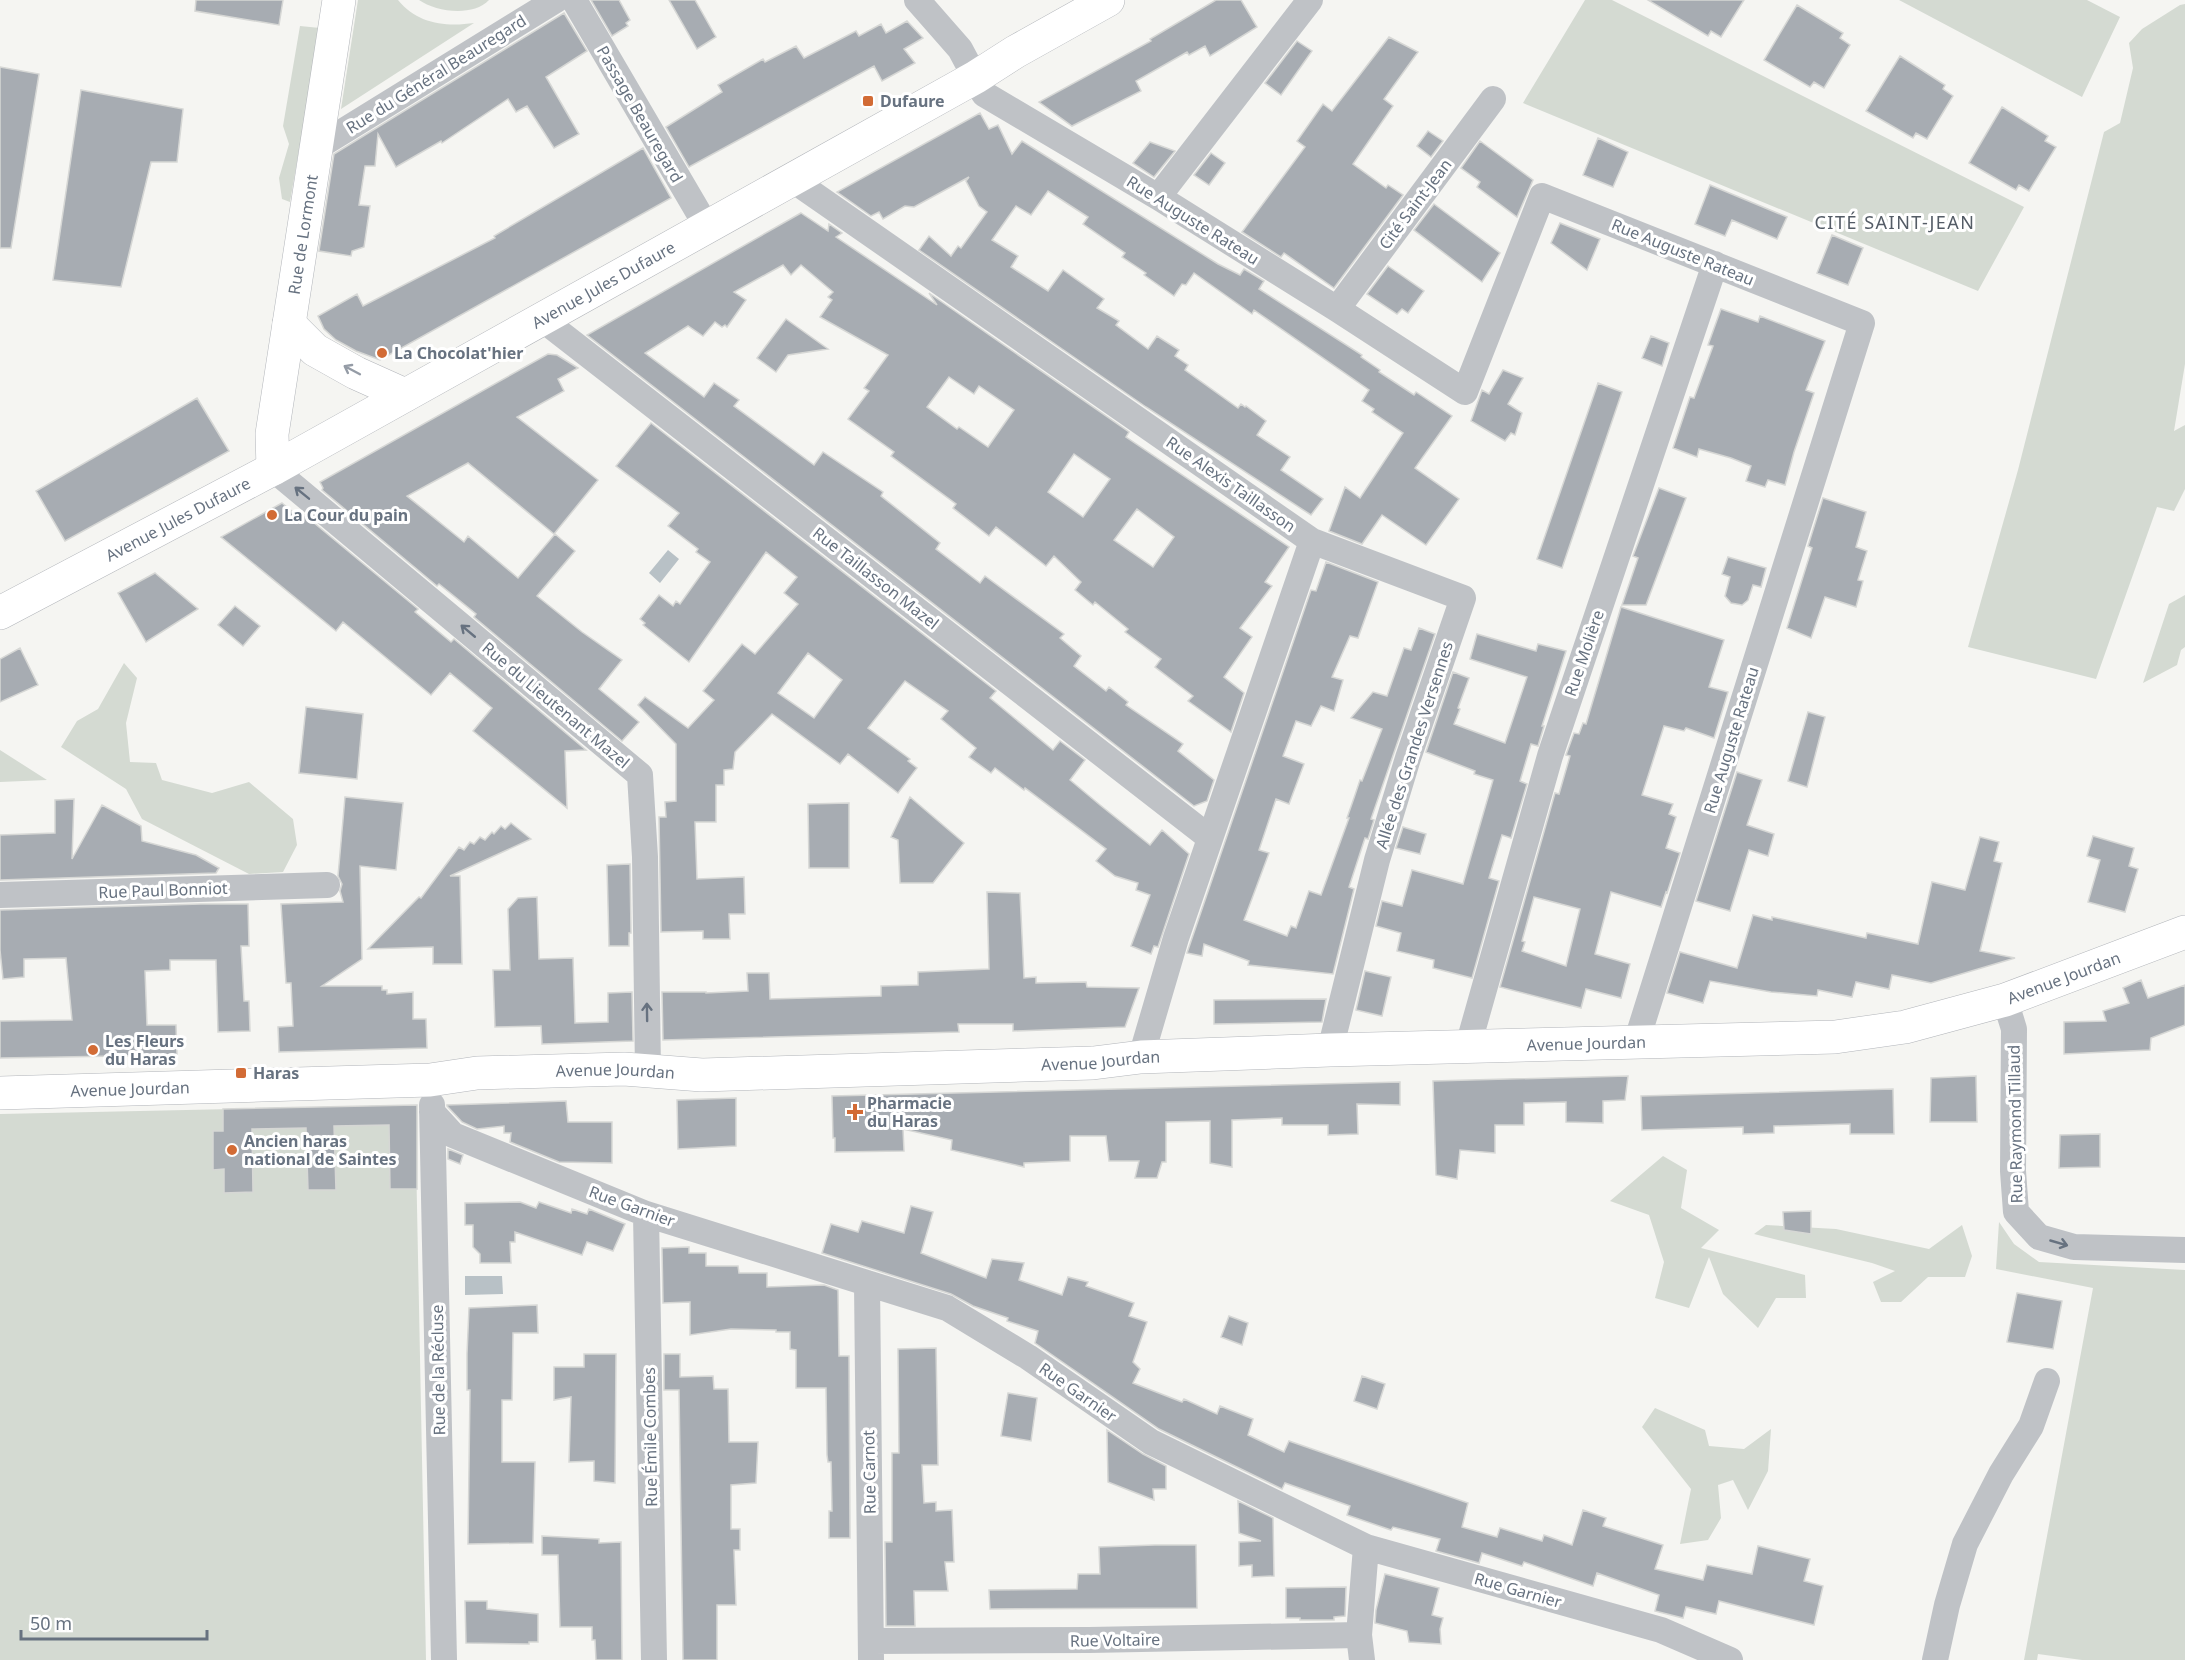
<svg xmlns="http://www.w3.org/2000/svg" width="2185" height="1660" viewBox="0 0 2185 1660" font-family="'Noto Sans',sans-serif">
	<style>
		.green { fill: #d4dad2 }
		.water { fill: #b8c1c6 }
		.building { fill: #a7acb2; stroke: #d6d7d5; stroke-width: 1.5; fill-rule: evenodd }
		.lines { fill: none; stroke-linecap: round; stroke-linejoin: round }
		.secondary-casing { stroke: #b2b5ba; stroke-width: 34 }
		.minor { stroke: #bfc2c6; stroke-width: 26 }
		.secondary { stroke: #fff; stroke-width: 33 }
		.oneway { stroke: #959ca6 }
		.oneway2 { stroke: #677280 }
		.poi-dot { fill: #d26b35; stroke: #fff; stroke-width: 2 }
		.labels { text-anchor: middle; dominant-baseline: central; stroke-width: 6; stroke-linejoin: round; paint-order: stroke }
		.street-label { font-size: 16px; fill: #677280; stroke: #fff }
		.poi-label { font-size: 16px; font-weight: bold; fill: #677280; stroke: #fff; text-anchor: start }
		.neighbourhood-label { font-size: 18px; letter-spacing: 1.5px; fill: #545c66; stroke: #fff }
	</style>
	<rect width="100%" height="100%" fill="#f5f5f2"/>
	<path class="green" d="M358 0H398C417 24 446 27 474 23L341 109Z
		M419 0H489C473 17 436 12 419 0Z
		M1585 0H1612L2024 207 1978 291 1523 103Z
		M1899 0H2087L2120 17 2082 97Z
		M2185 4V364L2174 431 2185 425V489L2174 511 2157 507 2096 679 1968 647 2018 470 2104 132 2120 123 2133 68 2129 43 2142 29 2180 5Z
		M300 26 320 28 290 202 282 199 279 178 289 144 283 126Z
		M2185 595V647L2181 650 2177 665 2143 683 2169 604Z
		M124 663 137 678 126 723 130 762 156 763 162 780 212 793 249 782 293 819 297 845 283 872 249 874 142 819 126 789 61 747 77 721 98 709Z
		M0 750 47 780 0 782Z
		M415 1105 426 1660H0V1114Z
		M1663 1156 1687 1170 1681 1208 1719 1230 1701 1248 1805 1275 1806 1298H1776L1758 1328 1723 1294 1709 1257 1689 1308 1655 1298 1664 1262 1649 1215 1610 1201Z
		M1999 1222 2014 1244 2039 1262 2185 1270V1660H2082L2038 1654 2037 1660H2024L2093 1288 1996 1269Z
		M1766 1225 1836 1229 1929 1249 1962 1225 1972 1256 1965 1277H1928L1901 1302H1881L1873 1282 1895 1271 1872 1263 1754 1234Z
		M1655 1408 1705 1430 1709 1446 1744 1449 1771 1429 1768 1471 1748 1510 1733 1480 1718 1485 1721 1518 1708 1540 1680 1544 1691 1489 1642 1427Z"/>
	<path class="water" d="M668 550 679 559 660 583 649 573Z
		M465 1276H502L503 1294 465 1295Z"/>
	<path class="building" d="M196 0H283L279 25 195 11Z
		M591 0H619L630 20 626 23 628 26 612 36Z
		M669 0H695L716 37 697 49Z
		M1216 0H1241L1257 27 1210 56 1205 46 1189 55 1187 52 1136 81 1141 91 1072 126 1039 102 1151 41 1150 39Z
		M1648 0H1744L1721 37 1711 31 1708 36Z
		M1797 5 1843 33 1840 38 1850 45 1824 88 1814 82 1810 87 1764 60Z
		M564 13 587 51 546 77 579 134 554 148 527 106 516 112 508 99 442 143 441 141 396 167 378 134 375 166H365L359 205 370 206 364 247 352 251 351 256 319 251 334 154Z
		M907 21 923 38 904 49 915 63 882 81 874 66 689 167 666 127 722 92 718 85 763 59 765 62 796 46 804 58 856 31 859 36 881 24 886 33Z
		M1389 37 1418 52 1384 99 1393 106 1353 164 1386 188 1388 185 1403 195 1334 288 1284 253 1281 257 1242 232 1305 147 1297 141 1323 104 1332 111Z
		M1297 41 1312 51 1281 95 1265 83Z
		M1900 56 1945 85 1943 89 1953 96 1927 139 1916 133 1913 138 1866 111Z
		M0 67 39 74 11 248H0Z
		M81 90 183 109 177 162H151L121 287 53 280Z
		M2002 107 2048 136 2045 141 2056 147 2029 191 2019 185 2016 190 1969 163Z
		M980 113 989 129 998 125 1012 154 1022 141 1218 264 1240 275 1244 269 1264 281 1259 289 1362 355 1361 357 1380 370 1379 372 1414 395 1416 392 1452 416 1415 468 1459 499 1426 545 1382 515 1362 544 1329 531 1345 487 1360 498 1403 433 1372 412 1374 409 1362 401 1369 390 1254 310 1252 314 1194 273 1186 285 1182 284 1174 296 1144 275 1146 273 1122 257 1125 253 1083 224 1088 217 1048 191 1031 215 1016 206 992 240 1018 256 1011 267 1048 291 1063 270 1104 299 1097 308 1119 321 1116 325 1148 349 1157 336 1179 350 1175 356 1188 365 1185 370 1238 408 1241 404 1245 407 1246 406 1266 421 1257 435 1290 457 1281 470 1323 499 1311 515 1146 407 919 250 929 236 951 256 958 246 961 248 987 212 979 206 966 181 969 177 914 207 905 206 883 219 879 212 871 216 837 192Z
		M1428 131 1443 141 1431 157 1417 146Z
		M1598 138 1628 152 1613 187 1583 175Z
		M1480 141 1533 180 1517 217 1477 187 1480 182 1461 168Z
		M1150 142 1175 151 1154 177 1133 163Z
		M643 148 671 198 380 360 356 351 336 340 324 329 318 316 357 294 363 306 495 238 494 236Z
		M1211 153 1225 163 1209 185 1194 175Z
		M1710 185 1787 217 1777 239 1732 220 1725 236 1695 224Z
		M1434 204 1500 253 1482 282 1414 230Z
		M801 213 828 231 829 224 842 233 836 237 937 305 929 293 1129 432 1126 437 1289 547 1265 582 1272 586 1240 628 1252 637 1224 677 1244 693 1231 732 1188 701 1193 696 1155 667 1161 659 1125 632 1128 629 1095 602 1093 605 1075 590 1081 582 1054 556 1046 566 996 527 989 536 953 508 956 504 891 456 894 452 848 419 869 391 864 388 888 355 820 317 832 300 828 297 833 292 801 265 791 275 783 265 734 292 746 300 727 327 725 325 722 327 715 322 703 336 688 326 645 353 704 397 714 383 739 400 734 406 814 465 823 452 883 492 881 496 940 543 936 549 980 583 985 576 1064 634 1060 638 1081 656 1074 666 1106 691 1109 687 1128 702 1126 705 1183 744 1178 751 1214 780 1207 801 1194 806 587 335ZM949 377 974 394 979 386 1014 410 988 447 959 427 957 429 927 407ZM1074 454 1110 479 1083 517 1048 492ZM1137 509 1174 537 1153 567 1114 540Z
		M1560 223 1600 239 1587 270 1551 243Z
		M1832 235 1863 248 1848 285 1817 273Z
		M1388 266 1424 291 1408 313 1402 309 1397 314 1367 294Z
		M1721 309 1758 322 1760 316 1825 341 1806 390 1814 393 1794 452 1785 485 1768 480 1765 487 1746 481 1751 466 1731 458 1699 449 1697 457 1673 448 1690 397 1694 398 1713 346 1708 345Z
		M786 319 828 349 788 355 776 372 757 358Z
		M1651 336 1669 343 1662 366 1642 358Z
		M548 354 557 355 578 368 558 379 564 391 517 417 598 480 554 534 468 463 407 496 464 542 468 536 518 578 555 534 575 551 537 596 582 632 622 660 599 689 639 722 622 741 474 617 476 614 439 584 437 586 322 490 323 488 320 482Z
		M1503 370 1523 378 1508 404 1522 413 1515 435 1511 433 1505 441 1471 421 1482 390 1489 394Z
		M1598 383 1622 392 1562 568 1537 559Z
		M197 398 229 451 65 541 36 491Z
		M651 423 996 691 990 698 1053 750 1060 741 1085 760 1070 780 1100 805 1150 845 1162 830 1189 854 1158 947 1154 946 1151 954 1131 946 1150 895 1136 890 1138 883 1115 876 1096 861 1106 849 1025 788 1024 790 995 768 991 773 969 757 976 748 941 719 948 711 905 681 868 728 910 759 908 761 917 768 898 793 848 754 840 764 772 714 735 752 733 769 724 770V785H716V822H695L697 879 744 877 745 914H729L730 939H703V931L661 932 659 817H666L665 802 676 801V744L638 705 645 697 688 728 714 700 703 691 742 644 755 654 798 604 784 593 797 577 766 552 689 662 643 625 645 623 640 619 659 595 673 606 676 601 680 604 710 562 696 552 698 549 668 526 679 513 616 466ZM808 653 842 680 814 718 778 693Z
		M1659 488 1686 498 1646 605H1622L1638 558 1633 556Z
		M1823 498 1866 512 1856 547 1867 551 1858 580 1863 581 1856 607 1825 597 1811 638 1787 628 1812 548 1808 546Z
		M282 503 299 517 302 513 418 609 415 612 451 642 454 639 586 750 565 751 567 808 473 731 492 708 450 673 431 695 343 622 336 631 221 537Z
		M1728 557 1766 568 1761 587 1753 585 1748 600 1742 605 1731 603 1725 596 1730 577 1722 574Z
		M1326 562 1378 582 1358 638 1350 636 1332 677 1343 680 1334 711 1321 706 1311 726 1296 721 1283 756 1304 764 1289 804 1276 799 1259 850 1269 853 1244 920 1287 936 1291 926 1296 928 1309 891 1321 895 1349 818H1347L1355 795 1360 780 1362 781 1382 729 1351 718 1373 692 1387 696 1404 648 1411 650 1419 628 1435 634 1371 819 1374 820 1368 839 1365 838 1349 887 1354 889 1333 974 1248 965 1249 961 1204 944 1202 956 1187 953 1311 590 1316 591Z
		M155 573 198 609 146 642 118 593Z
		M235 606 260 626 243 646 218 625Z
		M1621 607 1724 640 1709 687 1728 692 1714 738 1686 728 1684 731 1664 726 1642 795 1673 804 1669 814 1676 817 1666 848 1680 853 1667 893 1666 892 1661 907 1611 892 1595 954 1630 964 1621 998 1586 989 1581 1008 1500 987 1555 793 1559 794 1570 756 1566 755 1574 733 1579 734 1583 723 1586 724ZM1534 897 1580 909 1566 966 1522 951 1525 942 1522 941Z
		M1477 634 1536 651 1538 644 1566 651 1542 726H1544L1538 746 1531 744 1520 781 1527 784 1511 838 1502 835 1489 878 1499 881 1472 978 1433 968 1434 960 1397 951 1401 933 1376 926 1382 901 1402 906 1412 870 1463 884 1493 780 1474 774 1475 771 1426 752 1453 672 1469 678 1458 708 1460 709 1454 724 1505 743 1527 677 1470 659Z
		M20 648 38 685 0 702V659Z
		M306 707 363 714 357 779 299 773Z
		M1808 712 1825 717 1807 787 1788 781Z
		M1737 772 1762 780 1747 825 1774 834 1768 856 1749 850 1730 911 1696 901Z
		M345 797 403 803 396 870 360 866 362 959 322 986H382V990H387V994L413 992V1019H426L427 1048 279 1052 278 1027 293 1026 291 983H286L281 904 343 902 340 891 342 884 338 876Z
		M910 797 964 843 933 883H900L898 840 891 837Z
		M74 799 72 859 102 805 141 826 142 841 196 855 219 868 216 873 0 880V835L55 833V800Z
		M849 803V868H809L808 804Z
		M511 823 531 839 450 876H460L462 964H433V947L368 949 419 897 421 898 459 847 464 850 470 842 474 844 480 837 485 840 492 832 494 834 501 826 505 829Z
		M1403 827 1426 834 1420 854 1396 848Z
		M2093 836 2134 848 2129 866 2138 869 2125 912 2088 902 2100 860 2087 856Z
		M1980 837 1999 842 1994 861 2002 863 1980 951 2015 958 1931 983 1892 975 1889 989 1856 982 1852 997 1818 990 1817 996 1771 992 1710 981 1703 1003 1667 993 1680 952 1737 968 1753 915 1772 920V917L1866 938 1867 933 1918 944 1932 882 1965 890Z
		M630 864 631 933H629V946H609L607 865Z
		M987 892 1020 893 1024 978 1036 977V983L1086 982 1087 987 1139 988 1125 1027 1013 1031V1024H958L959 1032 663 1040 662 992H706V993L748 991 747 973H769L770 999 881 996V986L918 985V972L989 969Z
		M537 897 539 959 573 958 575 1023 608 1022V993L632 992 633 1041 542 1044 541 1026 495 1027 493 970H510L508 909 518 898Z
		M201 904H248L249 946H241L244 1001H249L250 1031 218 1032 216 960H170V970L145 971 147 1025H176L177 1055 0 1058V1021L72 1020 66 958 24 959V977L3 979 0 950V910Z
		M1365 971 1391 977 1382 1016 1356 1010Z
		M2141 980 2148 998 2185 985V1025L2151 1038 2150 1050 2064 1054V1022L2106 1021 2103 1011 2129 1003 2123 988Z
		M1326 999 1322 1022 1214 1024V1000Z
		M1628 1076 1625 1100 1603 1101V1123L1566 1122V1102L1524 1103V1125H1495V1153L1460 1150 1457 1179 1436 1175 1433 1081Z
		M1976 1076 1977 1122H1930L1931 1078Z
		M1400 1082V1105L1357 1104 1358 1134 1328 1135V1125H1282V1118L1232 1120V1167L1210 1163V1121L1166 1122V1162H1162L1157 1178H1135L1139 1161H1109L1106 1136H1070V1161L1024 1163V1167L951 1150 952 1140 903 1129 904 1151 835 1152V1138H833L832 1096Z
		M1893 1089 1894 1134H1850V1124L1774 1126V1133L1743 1134V1127L1642 1130 1641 1096Z
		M736 1098V1146L678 1149 677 1100Z
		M566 1101 568 1122H612V1163L559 1162 510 1142 511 1133H504V1126L477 1129 462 1122 447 1106V1105Z
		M417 1105V1189H390L389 1125 334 1126 336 1190H308L306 1128 252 1129 253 1192 224 1193V1169L213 1170V1131H223V1109Z
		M2100 1134V1167L2059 1168 2060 1135Z
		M448 1149 463 1155 460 1164 448 1159Z
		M520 1202 536 1208 539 1202 571 1213 572 1209 587 1214 589 1209 625 1224 613 1251 587 1242 582 1255 515 1232V1242H510L511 1263H480V1254L473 1247V1225H465V1203Z
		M911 1206 933 1212 921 1253 986 1278 992 1259 1024 1263 1019 1280 1062 1295 1068 1277 1088 1282 1086 1286 1134 1303 1129 1316 1147 1322 1133 1362 1140 1369 1133 1383 1182 1402 1184 1399 1217 1414 1220 1406 1253 1419 1248 1435 1284 1452 1289 1441 1468 1503 1462 1527 1497 1537 1500 1528 1542 1541 1544 1535 1572 1545 1583 1510 1606 1518 1603 1526 1663 1545 1655 1569 1703 1580 1707 1565 1752 1574 1758 1546 1810 1559 1804 1581 1823 1586 1814 1625 1719 1601 1716 1614 1686 1607 1683 1618 1655 1611 1659 1595 1597 1573 1593 1586 1524 1562 1522 1566 1482 1553 1479 1563 1436 1551 1440 1539 1393 1527 1391 1530 1347 1515 1350 1506 1285 1483 1282 1489 1159 1429 1035 1343 1038 1331 1007 1321 1008 1318 973 1306 951 1294 822 1253 831 1224 858 1232 862 1221 904 1233Z
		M1811 1211V1234L1784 1230 1783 1212Z
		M689 1247V1253H706V1266H738L739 1273H767V1287L824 1285 838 1290 839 1356H849L850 1538H829V1511H832L831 1462H828L827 1455 826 1388H796V1350L790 1349V1332H776V1330L731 1329 690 1335V1302L663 1303 662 1248Z
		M2017 1293 2062 1301 2053 1349 2007 1342Z
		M537 1305 538 1333H513L512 1400H502V1462H535L533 1543 468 1544 470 1390H467V1354L469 1308Z
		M1229 1316 1248 1323 1242 1345 1221 1337Z
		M936 1348 938 1465H922L924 1503 936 1502V1511L952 1510 954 1562H945L948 1591H914L915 1626H886L885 1542H892V1453H899L898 1349Z
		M584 1354H616L615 1483 594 1481V1461L569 1462 571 1397 554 1400V1367H584Z
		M664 1354H680V1377L713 1376 714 1389H728L729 1442H758L756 1483 731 1485V1529H740V1550H734L736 1605H717V1660H683L679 1390H664Z
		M1362 1376 1385 1384 1377 1409 1354 1401Z
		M1008 1393 1037 1398 1031 1441 1001 1436Z
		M1107 1430 1143 1454 1166 1466V1489H1153L1154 1500 1108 1482Z
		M1238 1501 1273 1518 1274 1576 1252 1577V1565L1239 1566V1542L1261 1541 1239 1533Z
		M542 1536 599 1539V1543L621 1542 622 1660H596L595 1640H592V1627H560L558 1555H542Z
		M1155 1545H1196L1197 1608 990 1609 989 1590 1077 1589 1078 1574H1100L1099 1547Z
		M1385 1574 1439 1588 1432 1615 1443 1618 1440 1629 1441 1644 1409 1642 1407 1631 1375 1623 1376 1610Z
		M1346 1587 1345 1616 1334 1617V1620H1300V1618H1286V1588Z
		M465 1601H487V1609L538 1614V1642H529V1644L466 1643Z"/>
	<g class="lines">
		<defs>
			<g id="secondary">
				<path d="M289 324 315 350 356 373 405 395"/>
				<path id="s1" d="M273 469 272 434 339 0"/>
				<path id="s2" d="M0 613 273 469 976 77 1015 52 1108 0"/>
				<path id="s3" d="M0 1093 430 1080 477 1073 624 1069 702 1075 1093 1063 1141 1057 1330 1050 1835 1037 1905 1027 2005 1000 2185 932"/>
			</g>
		</defs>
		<use href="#secondary" class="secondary-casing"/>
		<path class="minor" d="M574 0 707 227
			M917 0 960 49 984 94 1158 197 1337 309 1465 392 1542 196 1862 323 1636 1043
			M316 148 556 0
			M793 180 1312 541 1463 598 1408 758 1377 860 1330 1050
			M1158 197 1310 0
			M1337 309 1493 99
			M542 319 1210 838
			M273 469 640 775 645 857 648 1071
			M0 895 327 885
			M2005 1000 2014 1029 2013 1171 2016 1212 2039 1237 2074 1247 2185 1250
			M1468 1046 1550 756 1715 264
			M1141 1057 1176 938 1312 541
			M432 1105 444 1660
			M432 1112 453 1135 646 1214 947 1308 1028 1357 1151 1442 1366 1547 1661 1630 1730 1660
			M646 1214 654 1660
			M867 1283 871 1660
			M871 1641 1089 1640 1359 1635
			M1362 1660 1359 1635 1366 1547
			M1935 1660 1947 1605 1965 1544 2001 1474 2031 1426 2047 1381"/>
		<use href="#secondary" class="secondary"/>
	</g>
	<defs><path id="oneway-shaft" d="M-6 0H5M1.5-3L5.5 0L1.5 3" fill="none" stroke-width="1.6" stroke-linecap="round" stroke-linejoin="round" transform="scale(1.5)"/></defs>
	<use class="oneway" href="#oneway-shaft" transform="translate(352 370) rotate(-152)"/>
	<g class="oneway2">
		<use href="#oneway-shaft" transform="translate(302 493) rotate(-141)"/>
		<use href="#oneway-shaft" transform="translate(468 631) rotate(-140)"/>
		<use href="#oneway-shaft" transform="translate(647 1012) rotate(-91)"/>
		<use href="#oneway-shaft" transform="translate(2059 1243) rotate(16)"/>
	</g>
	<g class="poi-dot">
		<rect x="862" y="95" width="12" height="12" rx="3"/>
		<circle cx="382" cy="353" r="6"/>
		<circle cx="272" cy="515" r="6"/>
		<circle cx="93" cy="1050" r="6"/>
		<rect x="235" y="1067" width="12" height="12" rx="3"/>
		<path d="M852 1103h6v6h6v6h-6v6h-6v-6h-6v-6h6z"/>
		<circle cx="232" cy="1150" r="6"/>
	</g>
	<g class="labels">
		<g class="street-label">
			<text transform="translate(436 74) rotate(-32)">Rue du Général Beauregard</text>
			<text transform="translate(640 114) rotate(60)">Passage Beauregard</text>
			<text transform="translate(1415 204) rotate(-53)">Cité Saint-Jean</text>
			<text transform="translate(1193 220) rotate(32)">Rue Auguste Rateau</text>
			<text stroke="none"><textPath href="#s1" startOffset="237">Rue de Lormont</textPath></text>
			<text transform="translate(1683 252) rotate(22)">Rue Auguste Rateau</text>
			<text stroke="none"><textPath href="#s2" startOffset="687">Avenue Jules Dufaure</textPath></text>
			<text transform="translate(1231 484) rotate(35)">Rue Alexis Taillasson</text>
			<text stroke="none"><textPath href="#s2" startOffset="201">Avenue Jules Dufaure</textPath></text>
			<text transform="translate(876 578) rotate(38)">Rue Taillasson Mazel</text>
			<text transform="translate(1584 653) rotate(-71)">Rue Molière</text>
			<text transform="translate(556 705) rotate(40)">Rue du Lieutenant Mazel</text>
			<text transform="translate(1731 740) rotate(-73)">Rue Auguste Rateau</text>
			<text transform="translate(1414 745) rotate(-72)">Allée des Grandes Versennes</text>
			<text transform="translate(163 890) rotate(-2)">Rue Paul Bonniot</text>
			<text stroke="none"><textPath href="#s3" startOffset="2074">Avenue Jourdan</textPath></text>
			<text stroke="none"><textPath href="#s3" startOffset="1588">Avenue Jourdan</textPath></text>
			<text stroke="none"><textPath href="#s3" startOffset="1102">Avenue Jourdan</textPath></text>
			<text stroke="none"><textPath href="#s3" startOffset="616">Avenue Jourdan</textPath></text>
			<text stroke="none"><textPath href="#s3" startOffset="130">Avenue Jourdan</textPath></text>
			<text transform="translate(2015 1124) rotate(-91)">Rue Raymond Tillaud</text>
			<text transform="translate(632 1206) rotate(20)">Rue Garnier</text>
			<text transform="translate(438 1370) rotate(-91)">Rue de la Récluse</text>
			<text transform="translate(1078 1392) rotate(35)">Rue Garnier</text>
			<text transform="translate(650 1437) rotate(-91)">Rue Émile Combes</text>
			<text transform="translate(869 1472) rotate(-91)">Rue Carnot</text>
			<text transform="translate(1518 1590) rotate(16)">Rue Garnier</text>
			<text transform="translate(1115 1640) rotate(-1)">Rue Voltaire</text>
		</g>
		<g class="poi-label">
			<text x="880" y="101">Dufaure</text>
			<text x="394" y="353">La Chocolat'hier</text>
			<text x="284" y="515">La Cour du pain</text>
			<text x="105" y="1041">Les Fleurs<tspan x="105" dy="18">du Haras</tspan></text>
			<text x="253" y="1073">Haras</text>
			<text x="867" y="1103">Pharmacie<tspan x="867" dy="18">du Haras</tspan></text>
			<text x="244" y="1141">Ancien haras<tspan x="244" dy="18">national de Saintes</tspan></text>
		</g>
		<g class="neighbourhood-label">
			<text x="1895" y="222">CITÉ SAINT-JEAN</text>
		</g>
	</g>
	<path d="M21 1630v9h186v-9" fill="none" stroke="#677280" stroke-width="3"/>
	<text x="30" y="1630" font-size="18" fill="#677280" stroke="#ffffff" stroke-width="4.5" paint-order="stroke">50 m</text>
</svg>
